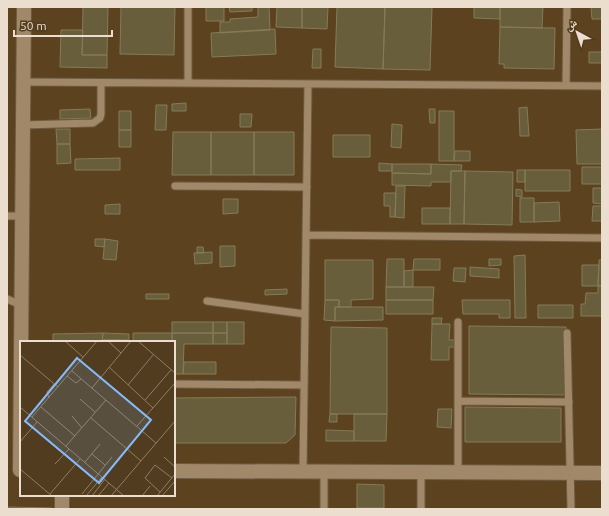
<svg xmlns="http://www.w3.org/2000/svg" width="609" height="516" viewBox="0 0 609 516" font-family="Ubuntu,'Noto Naskh Arabic',sans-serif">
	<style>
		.built { fill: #5c421e; fill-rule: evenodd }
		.building { fill: #695e3b; stroke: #867b57 }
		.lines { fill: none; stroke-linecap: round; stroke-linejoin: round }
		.service-casing { stroke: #6d5b41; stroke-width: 9 }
		.minor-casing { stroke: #6d5b41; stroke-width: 16 }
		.service { stroke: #a18869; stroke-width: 7 }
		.minor { stroke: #a18869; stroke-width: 14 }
		.inset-road { fill: none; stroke: #907d65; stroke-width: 1 }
		.view { fill: #85bbfb; fill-opacity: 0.15; stroke: #85bbfb; stroke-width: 2 }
		.inset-edge { fill: none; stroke: #ecdece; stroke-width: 2 }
	</style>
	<rect width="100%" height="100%" fill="#523c1f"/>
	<path class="built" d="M7 7H602V509H7ZM21 342H174V495H21Z"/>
	<path class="building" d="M83 7H108L107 55H82Z
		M121 7H175L174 55 120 54Z
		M206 7H224V21H206Z
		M229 7H252V11L230 12Z
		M258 7H269L270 30 220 33V22H230V19L258 17Z
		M277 7H302V28L276 27Z
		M302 7H328L327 29 302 28Z
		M337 7H385L383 69 335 67Z
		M385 7H432L430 70 383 69Z
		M474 7H500V19L474 18Z
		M500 7H543L542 28 500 27Z
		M591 7H602V19H592Z
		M500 27 555 28 554 69 504 68V64H499Z
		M275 29 276 54 212 57 211 33Z
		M61 30H83L82 55H107V68L60 67Z
		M313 49H321V68H312Z
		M589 52H602V63H589Z
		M186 103V111H172V104Z
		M156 105H167L166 130H155Z
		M527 107 529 136H520L519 108Z
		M90 109 91 118 60 119V110Z
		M429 109H435V123H430Z
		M119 111H131V130H119Z
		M439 111H454V161H439Z
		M240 114H252L251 127H240Z
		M392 124 402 125 401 148 391 147Z
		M56 129H70V144H57Z
		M602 129V164H577L576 130Z
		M119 130H131V147H119Z
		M173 132H211V175H172Z
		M211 132H254V175H211Z
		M254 132H294V175H254Z
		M333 135H370V157H333Z
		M57 144H70L71 163 57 164Z
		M455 151H470V161H454Z
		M120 158V170H75V159Z
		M379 163 392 164V171H379Z
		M392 164H431V174L392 173Z
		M431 164 462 165 461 171H451V182H431V186L392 185V173L431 174Z
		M582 167H602V184H582Z
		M517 170H525V182H517Z
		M525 170H570V191H525Z
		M451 171H465L464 224H450Z
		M465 171 513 172 512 225 464 224Z
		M396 186H405L404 218 395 217Z
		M593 188H602V204L593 203Z
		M516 189 522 190V197L516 196Z
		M384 193H396L395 217H390V206H384Z
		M520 198H534V222H520Z
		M223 199H238V213L223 214Z
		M559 202 560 221 534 222V203Z
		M120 204V214H105V205Z
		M593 206H602V221H592Z
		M422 208H450V224H422Z
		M95 239H105L104 247 95 246Z
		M105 239 118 241 116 260 103 259Z
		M220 246H235V266L220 267Z
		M197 247H203L204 253H197Z
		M212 252V263L195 264 194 253Z
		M525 255 526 318H515L514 256Z
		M387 259H404V287H386Z
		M414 259H440V270H413Z
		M489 259H501V265L489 266Z
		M325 260H373V299L351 300V307H339V300H325Z
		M599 260H602V286H598Z
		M582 265H599L598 286H582Z
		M470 267 499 269V278L470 276Z
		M454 268H466L465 282 453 281Z
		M413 270V287H404V271Z
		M598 286H602V316H581V304H585L586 293H598Z
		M386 287H434L433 300H386Z
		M287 289V294L265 295V290Z
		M146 294H169V299H146Z
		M325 300H339V307H335V321L324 320Z
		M386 300H433V314H386Z
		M462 300H510V318H499V314H463Z
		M538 305H573V318H538Z
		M335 307H383V320L335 321Z
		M432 318H442L441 324H432Z
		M172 322H213V333H172Z
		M213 322H227V333H213Z
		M227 322H244V344H227Z
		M432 324H450L449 340H456V347H449V360H431Z
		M469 326 566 327 565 395 469 394Z
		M331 327 387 328V414H330Z
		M103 333 102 342H53V334Z
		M103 333 129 334V340H102Z
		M133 333H172V342H133Z
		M172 333H213V344H184L183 374H174V342H172Z
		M213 333H227V344H213Z
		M102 340H121V342H102Z
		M184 362H216V374H183Z
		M296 397 295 435 286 443H174V398Z
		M465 407 561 408V442H465Z
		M438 409H452L451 428 437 427Z
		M330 414H337V422H329Z
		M354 414H387L386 441H354Z
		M326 430 354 431V441H326Z
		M357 484 384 485V508H357Z
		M7 507 52 508V509H7Z"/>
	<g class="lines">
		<defs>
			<path id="service" d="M23 82 602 86
				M188 83V7
				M566 85 567 7
				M23 125 93 123 100 118 101 114V83
				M175 186 307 187
				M7 216H22
				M306 235 602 238
				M7 299 21 305
				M207 301 305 314
				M458 322V472
				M567 333 571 509
				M174 384 304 385
				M458 401 569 402
				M303 471 308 84
				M421 472V509
				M324 509V472"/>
			<path id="minor" d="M20 470 24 7
				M174 471 602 473
				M62 509V495"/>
		</defs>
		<use href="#service" class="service-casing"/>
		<use href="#minor" class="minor-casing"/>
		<use href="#service" class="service"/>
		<use href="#minor" class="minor"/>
	</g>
	<g transform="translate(20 341)">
		<rect width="155" height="155" fill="#523c1f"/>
		<path class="inset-road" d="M45 0 63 16M88 0 101 12M118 0 155 32M0 14 38 46M89 26 133 67M52 30 136 102M47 35 56 42 61 38M108 44 133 14M72 47 111 0M29 57 27 51 34 43M60 58 75 71M125 59 151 29M0 66 104 155M21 66 55 95M52 75 62 87M12 76 77 0M71 77 121 120M117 85 155 42M0 101 17 81M46 105 86 59M72 113 85 124M144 116 155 126M65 121 80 103M35 123 49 108M0 128 32 155M140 151 125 137 135 124 152 137M30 153 60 118M62 153 92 116M66 155 82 136M72 155 85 138M78 155 89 142M91 155 155 80M122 155 130 145M137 155 155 133M142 155 155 140"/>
		<path class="view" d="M57 17 131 79 79 142 5 80Z"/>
		<rect width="155" height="155" class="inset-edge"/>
	</g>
	<rect width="609" height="516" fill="none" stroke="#ecdece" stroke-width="16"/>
	<g transform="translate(577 32) rotate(320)" stroke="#523c1f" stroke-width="3" paint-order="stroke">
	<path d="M0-3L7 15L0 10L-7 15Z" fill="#ecdece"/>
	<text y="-6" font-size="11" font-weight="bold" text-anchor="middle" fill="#ecdece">ش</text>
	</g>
	<path d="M14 30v6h98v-6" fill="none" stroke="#ecdece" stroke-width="2"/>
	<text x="20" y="30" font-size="12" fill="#ecdece" stroke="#523c1f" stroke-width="3" paint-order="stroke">50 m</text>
</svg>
